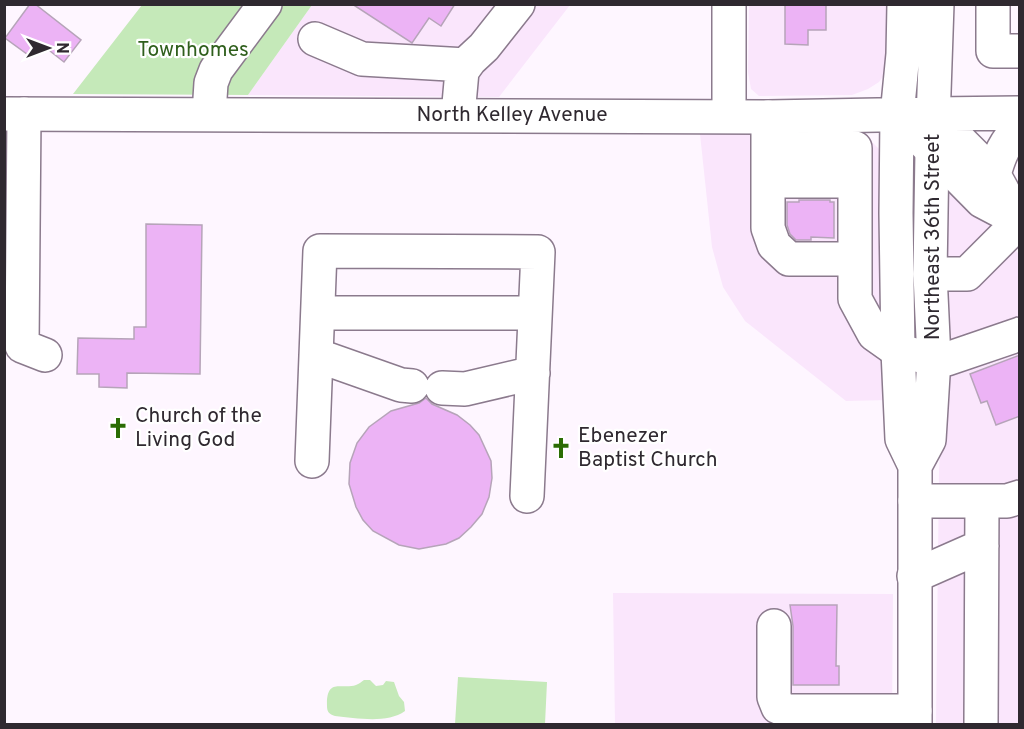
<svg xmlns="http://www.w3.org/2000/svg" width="1024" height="729" viewBox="0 0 1024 729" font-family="Overpass,sans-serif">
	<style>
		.built { fill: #fae6fc }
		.green { fill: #c5e9b9 }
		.building { fill: #ecb3f5; stroke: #b6a4b9; stroke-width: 1.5 }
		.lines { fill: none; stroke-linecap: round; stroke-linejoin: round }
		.minor-casing { stroke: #8b7a8d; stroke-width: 36 }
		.major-casing { stroke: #8b7a8d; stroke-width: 36 }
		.minor { stroke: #fff; stroke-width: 33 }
		.major { stroke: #fff; stroke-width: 33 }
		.labels { text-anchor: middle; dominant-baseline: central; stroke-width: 4.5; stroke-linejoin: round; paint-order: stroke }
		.park-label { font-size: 21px; fill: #2f5f1c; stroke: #fff }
		.street-label { font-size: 21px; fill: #2f2930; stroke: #fff }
		.poi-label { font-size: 21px; fill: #2f2930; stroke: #fff; text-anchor: start }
	</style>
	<rect width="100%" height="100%" fill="#fef6ff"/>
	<path class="built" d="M312 5H570L499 97 248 95Z
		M749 5H888L887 61 885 74 879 82 868 89 852 95 759 96 751 89 748 72Z
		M700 134H849L860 136 871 141 879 149 885 162 889 400 846 401 745 321 723 287 712 247Z
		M949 190 955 191 1019 254 1020 724H936L939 472 943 390 946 193Z
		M613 593 893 594 892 724H615Z"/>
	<path class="green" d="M142 5H312L248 95 73 94Z
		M458 677 547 682 545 724H455Z
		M364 680H370L376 686 383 685 386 681 394 682 399 696 404 702 405 711C387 724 356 718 335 716 329 714 327 712 327 706 326 677 342 690 356 685 359 684 361 682 364 680Z"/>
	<path class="building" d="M30 4H35L81 40 64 62 41 44 31 57 5 38Z
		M352 4H455L441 26 429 18 412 43Z
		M785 4H826V30H808V45L785 44Z
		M799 200H830V202H834V238L811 237V240H796L790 234 787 225V202H799Z
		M146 224 202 225 200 374 127 373V388L99 387V374H77L78 338 134 339V327H146Z
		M1020 355V416L996 425 987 401 981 403 970 374Z
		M426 398 432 404 457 415 470 425 479 435 491 461 492 478 489 497 482 514 471 527 459 538 446 544 419 549 399 545 373 531 363 520 356 507 349 484 350 463 357 443 369 427 391 411 419 403Z
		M790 605H837L836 666H839V685H793V626Z"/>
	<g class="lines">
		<defs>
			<path id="minor" d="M993 4V51H1020
				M315 39 362 59 466 65
				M24 114 22 346 45 355
				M209 114 211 83 216 70 265 4
				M933 114 994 175 1019 221
				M933 114 1020 113
				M458 115 462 71 470 60 484 47 518 4
				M897 115 982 201 1020 221
				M729 116V4
				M768 117V228L774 245 789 259H855V148L768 149
				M994 175C999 156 1005 141 1020 128
				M768 181H855
				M855 259V299L874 334 898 351 934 359H947L1020 334
				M930 274H967L1020 221
				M318 313H535
				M316 355 401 385 412 386
				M442 388 465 389 533 373
				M312 461 320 251 538 252 527 496
				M915 501H982
				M914 576 982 546
				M774 626V697L778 707 787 711H915
				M981 724 982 501H1007L1020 497"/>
			<path id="major" d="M904 4 903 54 897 115 896 213 898 351 902 439 915 466V724
				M4 114 768 117 933 114
				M915 466 929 440 934 359 930 274 932 151 937 4"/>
		</defs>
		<use href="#minor" class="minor-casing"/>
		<use href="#major" class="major-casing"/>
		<use href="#minor" class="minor"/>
		<use href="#major" class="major"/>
	</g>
	<defs>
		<symbol id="church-bare" viewBox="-9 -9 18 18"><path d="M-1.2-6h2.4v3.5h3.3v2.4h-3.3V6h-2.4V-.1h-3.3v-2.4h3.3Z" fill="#2b6d04" stroke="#fff" stroke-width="2.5" paint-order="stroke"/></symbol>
	</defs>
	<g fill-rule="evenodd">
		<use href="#church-bare" x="103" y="413" width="30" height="30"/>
		<use href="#church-bare" x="546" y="433" width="30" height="30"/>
	</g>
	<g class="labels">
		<g class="park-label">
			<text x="193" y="50">Townhomes</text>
		</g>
		<g class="street-label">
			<text x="512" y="115">North Kelley Avenue</text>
			<text transform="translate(933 237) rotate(-90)">Northeast 36th Street</text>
		</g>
		<g class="poi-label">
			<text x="135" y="416">Church of the<tspan x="135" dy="24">Living God</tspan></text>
			<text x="578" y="436">Ebenezer<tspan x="578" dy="24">Baptist Church</tspan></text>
		</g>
	</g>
	<rect width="1024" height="729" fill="none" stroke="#2f2930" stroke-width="12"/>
	<g transform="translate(48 48) rotate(90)" stroke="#ffffff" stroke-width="4.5" paint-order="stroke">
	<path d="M0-4.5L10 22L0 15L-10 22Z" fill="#2f2930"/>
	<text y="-9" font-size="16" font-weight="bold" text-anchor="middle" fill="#2f2930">N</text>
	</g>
</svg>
